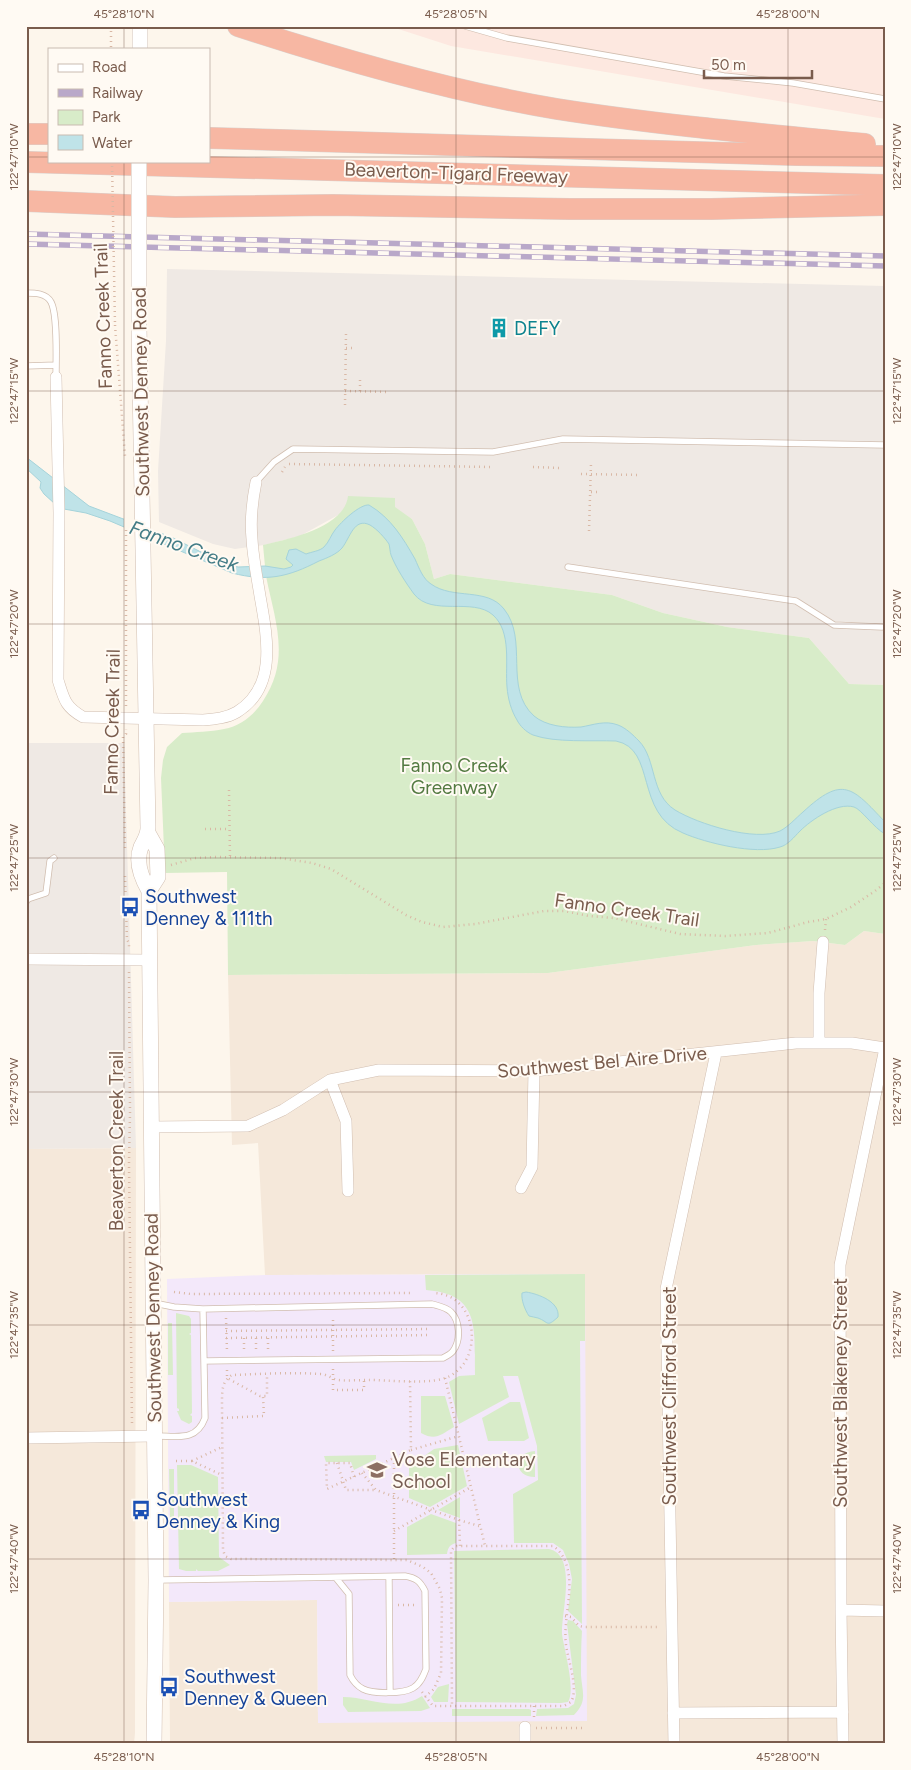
<svg xmlns="http://www.w3.org/2000/svg" width="911" height="1770" viewBox="0 0 911 1770" font-family="Figtree,sans-serif">
	<style>
		.residential { fill: #f5e8da }
		.commercial { fill: #fde8e0 }
		.industrial { fill: #efe9e4 }
		.education { fill: #f3e8fa }
		.green { fill: #d8ecc9 }
		.water { fill: #bfe3e8; stroke: #a5d3da }
		.pier { fill: #fdf6ec }
		.lines { fill: none; stroke-linecap: round; stroke-linejoin: round }
		.service-casing { stroke: #d1beb0; stroke-width: 7 }
		.minor-casing { stroke: #d1beb0; stroke-width: 12 }
		.tertiary-casing { stroke: #d1beb0; stroke-width: 16 }
		.motorway-casing { stroke: #dad1cd; stroke-width: 22 }
		.path { stroke: #d9b8a5; stroke-width: 2.5; stroke-dasharray: 1 4; stroke-linecap: butt }
		.service { stroke: #fff; stroke-width: 5.5 }
		.minor { stroke: #fff; stroke-width: 11 }
		.tertiary { stroke: #fff; stroke-width: 15 }
		.motorway { stroke: #f7b7a3; stroke-width: 21 }
		.rail-casing { stroke: #b9a8c9; stroke-width: 5.5 }
		.rail { stroke: #fffaf3; stroke-width: 4; stroke-dasharray: 11; stroke-linecap: butt }
		.tertiary-bridge-casing { stroke: #d1beb0; stroke-width: 16; stroke-linecap: butt }
		.path-bridge { stroke: #d9b8a5; stroke-width: 2.5; stroke-dasharray: 1 4; stroke-linecap: butt }
		.tertiary-bridge { stroke: #fff; stroke-width: 15 }
		.ticks { fill: none; stroke: #7a5c4d; stroke-width: 1; stroke-opacity: 0.45 }
		.labels { text-anchor: middle; dominant-baseline: central; stroke-width: 4; stroke-linejoin: round; paint-order: stroke }
		.street-label { font-size: 19px; fill: #7a5c4d; stroke: #fffaf3 }
		.culture-label { font-size: 19px; fill: #0d838f; stroke: #fffaf3; text-anchor: start }
		.park-label { font-size: 19px; fill: #537a41; stroke: #fffaf3 }
		.transit-label { font-size: 19px; fill: #164399; stroke: #fffaf3; text-anchor: start }
		.education-label { font-size: 19px; fill: #785e54; stroke: #fffaf3; text-anchor: start }
		.water-label { font-size: 20px; font-style: italic; fill: #437c86; stroke: #fffaf3 }
		.neatline { fill: none; stroke: #7a5c4d; stroke-width: 2 }
		.ticks-label { font-size: 12px; text-anchor: middle; fill: #7a5c4d }
	</style>
	<rect width="100%" height="100%" fill="#fdf6ec"/>
	<path class="residential" d="M864 931 885 934V1744H170L169 1602 317 1600 318 1722 585 1274 265 1275 258 1143 232 1145 228 975 548 973 756 945 813 941 845 945Z
		M136 1148 135 1733 134 1744H26V1149Z"/>
	<path class="commercial" d="M389 26H885V119L451 46Z"/>
	<path class="industrial" d="M167 269 885 286V685L849 684 809 638 727 627 663 613 612 595 450 574 434 579 425 544 412 519 394 507 395 498 347 505 340 514 300 536 264 545 235 549 213 544 159 522 158 471 166 341Z
		M26 743H124L136 1148 26 1149Z"/>
	<path class="education" d="M585 1274 587 1721 318 1723 317 1600 169 1602 167 1279 265 1275Z"/>
	<path class="green" d="M348 496 395 498V507L412 519 425 544 434 579 450 574 612 595 663 613 727 627 809 638 849 684 885 685V934L864 931 845 945 813 941 756 945 548 973 228 975 227 872 165 873 161 778 163 760 167 747 182 733C195 732 210 732 224 729 241 726 254 715 263 701 291 659 275 621 266 576 265 566 264 556 263 545 289 539 345 527 348 496Z
		M585 1274V1341H580L582 1624 568 1611 572 1579 569 1564 563 1550 553 1543H514L513 1494 538 1480 537 1446 518 1376H503L509 1397 459 1424 449 1382 459 1376 475 1375C474 1331 482 1294 426 1290L425 1275Z
		M176 1313 189 1316 191 1319V1333L189 1334 191 1335 192 1413 190 1415 192 1416V1422L189 1424 181 1420 177 1411H179V1409L177 1408Z
		M168 1323H172L173 1375H168Z
		M421 1396H445L454 1427C440 1435 436 1441 421 1433Z
		M510 1402H520L529 1438 524 1441H488L482 1418Z
		M458 1445 467 1486 430 1507 409 1498V1467L434 1449Z
		M535 1451V1477C513 1477 513 1452 535 1451Z
		M376 1455V1459L354 1470 351 1462H326L324 1456Z
		M177 1465H191L218 1477 219 1557 230 1565 218 1571H198L196 1569V1571H186L179 1569Z
		M169 1469H174V1517H170Z
		M460 1497V1518L438 1510Z
		M431 1514 456 1523V1543C449 1545 448 1548 447 1554L407 1555V1527Z
		M549 1549C578 1555 561 1613 562 1634 564 1649 576 1690 568 1702L561 1703 456 1702 454 1551Z
		M568 1620 573 1621 582 1631C581 1645 581 1661 581 1675 582 1692 588 1701 574 1715L536 1716 537 1709 568 1708 574 1704 576 1695 567 1624Z
		M449 1684 448 1702H434L431 1697 438 1687Z
		M422 1696 430 1708 421 1711 348 1712 343 1705V1697C370 1697 396 1713 422 1696Z
		M452 1709H529L531 1710V1716H452Z"/>
	<path class="water" d="M26 457 89 506 171 537 211 557 238 567 265 566 284 569 291 567 293 565 286 559 289 550 296 549 306 554C311 552 320 551 324 547 329 542 331 535 335 530 341 522 360 504 369 505 391 518 403 538 415 559 419 568 423 579 431 584 453 600 487 587 504 609 529 640 503 688 534 716 546 726 565 728 581 727 593 725 605 720 618 725 626 728 633 735 639 741 657 760 650 794 675 810 698 824 755 842 780 831 788 827 796 818 803 812 843 775 852 787 885 822V834C874 828 861 809 854 807 837 802 811 820 800 831 794 837 788 845 780 847 755 855 706 843 683 833 634 813 657 749 616 741 592 740 555 743 533 735 526 732 520 726 517 720 511 710 508 699 507 687 505 665 512 632 493 615 473 597 432 617 414 594 406 583 396 568 391 555 390 552 390 548 389 544 385 538 377 529 370 525 354 517 350 538 342 548 337 554 327 558 319 561 288 577 267 582 232 573L110 521 86 513 64 509 55 504 44 494 40 488 41 482 26 468Z
		M526 1292C539 1294 560 1302 558 1317 546 1328 549 1322 538 1318 535 1317 532 1317 529 1316 525 1310 521 1300 522 1293Z"/>
	<path class="pier" d="M124 516 159 531V545L124 530Z"/>
	<g class="lines">
		<defs>
			<path id="service" d="M465 26 507 38 724 76 793 83 885 99
				M26 293C35 293 46 293 51 302 58 315 56 361 56 377
				M26 366 56 365
				M256 482 274 462 293 449 493 452 563 439 885 445
				M568 567 796 601 834 625 882 627
				M26 902 28 899 46 893 50 861 54 858
				M154 1303 174 1307 203 1309 432 1304C439 1306 446 1307 451 1312 460 1321 461 1340 453 1351 451 1354 447 1356 443 1358L204 1361
				M156 1436C177 1436 196 1442 205 1418L203 1309
				M389 1577 390 1692
				M158 1580 405 1576C416 1578 420 1581 425 1591L426 1669C423 1677 420 1684 413 1688 403 1694 373 1694 363 1689 357 1686 353 1681 350 1675L349 1594 336 1578"/>
			<path id="minor" d="M56 377 59 513 58 680C64 699 65 707 83 717L203 720C215 719 227 718 237 712 278 687 267 636 260 596 257 577 253 558 252 539 250 519 252 502 256 482
				M26 959 149 960
				M819 1042V993L823 942
				M330 1080 346 1121 348 1191
				M151 1127 248 1126 283 1110 330 1080 379 1070 534 1071 796 1043H852L885 1048
				M521 1188 532 1167 534 1071
				M26 1438 154 1436
				M841 1610 885 1611
				M673 1713 843 1712
				M525 1727V1744
				M674 1744 666 1289 716 1053
				M843 1744 841 1610 840 1265 885 1048"/>
			<path id="tertiary" d="M140 49V26
				M139 327 148 828C148 835 144 841 141 847 135 862 142 879 149 891L156 1580 154 1744
				M148 833 157 849 158 877 149 891"/>
			<path id="motorway" d="M238 26C342 60 449 91 557 109 659 125 762 134 865 144
				M26 134H49
				M209 138 797 155 885 156
				M26 162 885 185
				M26 201 175 207 333 205 570 209H711L885 205"/>
		</defs>
		<use href="#service" class="service-casing"/>
		<use href="#minor" class="minor-casing"/>
		<use href="#tertiary" class="tertiary-casing"/>
		<use href="#motorway" class="motorway-casing"/>
		<path class="path" d="M111 26V49
			M115 325 125 456
			M346 348H354
			M345 391 387 392
			M360 391V379
			M345 405 346 333
			M289 464 493 467
			M533 467 561 468
			M282 472 285 467
			M581 474 640 475
			M591 492H599
			M589 531 591 463
			M126 706V527
			M229 790 230 858
			M205 829H230
			M125 848 123 737 126 734V729
			M171 865 195 858 214 857 280 858 312 863 331 869 406 915 422 922 443 927 475 924 544 911H564L589 916 614 918 680 934 725 936 768 933 808 922 826 919 851 907 875 891 885 883
			M125 876 127 940 129 943V947
			M825 930 826 919
			M129 972 130 1113 129 1164 132 1424
			M174 1292 191 1294 412 1293
			M226 1318 227 1352
			M226 1331 430 1329
			M226 1338 430 1335
			M244 1338V1352
			M256 1338V1352
			M268 1338V1352
			M333 1351V1316
			M333 1369V1390H364V1380
			M227 1370V1378L260 1396H267V1374
			M445 1378 485 1546
			M222 1418 264 1416 263 1396
			M411 1450 459 1436
			M394 1458V1559
			M176 1461H192L222 1475
			M192 1461 222 1447
			M337 1463 346 1490H376
			M362 1473 376 1490 459 1520 460 1546
			M354 1477 350 1463H326L327 1489 411 1450 410 1380
			M459 1520 479 1526
			M394 1531 471 1487
			M398 1605H415
			M565 1616 571 1617 579 1626 584 1627H660
			M422 1692 433 1706H564L571 1702C579 1688 568 1661 566 1645 563 1621 573 1594 568 1571 566 1561 562 1552 553 1546H457L454 1547 451 1551 452 1706
			M425 1697 434 1689 441 1673 442 1598 440 1589 431 1573 423 1567 407 1560 231 1559 225 1556 223 1550 222 1402C222 1391 222 1381 232 1375 261 1374 291 1372 320 1374 327 1374 332 1379 338 1380 348 1381 359 1380 369 1380 388 1380 424 1384 442 1379 486 1367 480 1293 433 1293
			M534 1706V1717
			M536 1728H582"/>
		<use href="#service" class="service"/>
		<use href="#minor" class="minor"/>
		<use href="#tertiary" class="tertiary"/>
		<use href="#motorway" class="motorway"/>
		<defs>
			<path id="rail" d="M26 234 885 256
				M26 244 885 266"/>
		</defs>
		<use href="#rail" class="rail-casing"/>
		<use href="#rail" class="rail"/>
		<defs>
			<path id="tertiary-bridge" d="M139 327V161"/>
		</defs>
		<use href="#tertiary-bridge" class="tertiary-bridge-casing"/>
		<path class="path-bridge" d="M112 161 115 325"/>
		<use href="#tertiary-bridge" class="tertiary-bridge"/>
	</g>
	<path class="ticks" d="M124 26V49M456 26V1744M788 26V1744M26 157H49M209 157H885M124 161V1744M26 391H885M26 624H885M26 858H885M26 1092H885M26 1325H885M26 1559H885"/>
	<defs>
		<symbol id="building-bare" viewBox="-9 -9 18 18"><path d="M-4-6H4V6H1V3H-1V6H-4ZM-2.5-4.3h1.7v1.8h-1.7ZM.8-4.3h1.7v1.8H.8ZM-2.5-1h1.7V.8h-1.7ZM.8-1h1.7V.8H.8Z" fill="#0f9aa8" stroke="#fffaf3" stroke-width="2.5" paint-order="stroke"/></symbol>
		<symbol id="bus-bare" viewBox="-9 -9 18 18"><path d="M-5-6H5V4H4V6H2V4H-2V6H-4V4H-5ZM-3.5-4V0h7V-4ZM-3.5 1.2v1.5H-2V1.2ZM2 1.2v1.5H3.5V1.2Z" fill="#1a4fb4" stroke="#fffaf3" stroke-width="2.5" paint-order="stroke"/></symbol>
		<symbol id="school-bare" viewBox="-9 -9 18 18"><path d="M0-5L7-2L0 1L-7-2ZM-4 1L0 2.5L4 1V4Q0 6-4 4Z" fill="#8d6e63" stroke="#fffaf3" stroke-width="2.5" paint-order="stroke"/></symbol>
	</defs>
	<g fill-rule="evenodd">
		<use href="#building-bare" x="485" y="314" width="28" height="28"/>
		<use href="#bus-bare" x="116" y="893" width="28" height="28"/>
		<use href="#school-bare" x="363" y="1456" width="28" height="28"/>
		<use href="#bus-bare" x="127" y="1496" width="28" height="28"/>
		<use href="#bus-bare" x="155" y="1673" width="28" height="28"/>
	</g>
	<g class="labels">
		<g class="street-label">
			<text transform="translate(456 173) rotate(2)">Beaverton-Tigard Freeway</text>
			<text transform="translate(103 316) rotate(-92)">Fanno Creek Trail</text>
			<text transform="translate(141 392) rotate(-91)">Southwest Denney Road</text>
			<text transform="translate(112 722) rotate(-89)">Fanno Creek Trail</text>
			<text transform="translate(627 910) rotate(8)">Fanno Creek Trail</text>
			<text transform="translate(602 1062) rotate(-5)">Southwest Bel Aire Drive</text>
			<text transform="translate(116 1141) rotate(-90)">Beaverton Creek Trail</text>
			<text transform="translate(153 1318) rotate(-91)">Southwest Denney Road</text>
			<text transform="translate(840 1393) rotate(-90)">Southwest Blakeney Street</text>
			<text transform="translate(669 1396) rotate(-90)">Southwest Clifford Street</text>
		</g>
		<g class="culture-label">
			<text x="514" y="328">DEFY</text>
		</g>
		<g class="park-label">
			<text x="454" y="765">Fanno Creek<tspan x="454" dy="22">Greenway</tspan></text>
		</g>
		<g class="transit-label">
			<text x="145" y="896">Southwest<tspan x="145" dy="22">Denney &amp; 111th</tspan></text>
			<text x="156" y="1499">Southwest<tspan x="156" dy="22">Denney &amp; King</tspan></text>
			<text x="184" y="1676">Southwest<tspan x="184" dy="22">Denney &amp; Queen</tspan></text>
		</g>
		<g class="education-label">
			<text x="392" y="1459">Vose Elementary<tspan x="392" dy="22">School</tspan></text>
		</g>
		<g class="water-label">
			<text transform="translate(184 546) rotate(20)">Fanno Creek</text>
		</g>
	</g>
	<rect width="911" height="1770" fill="none" stroke="#fffaf3" stroke-width="55"/>
	<rect x="48" y="48" width="162" height="115" fill="#fffaf3" stroke="#cabbb1"/>
	<rect x="58" y="64" width="25" height="8" fill="#ffffff" stroke="#cabbb1"/>
	<text x="92" y="72" font-size="15" fill="#7a5c4d">Road</text>
	<rect x="58" y="89" width="25" height="8" fill="#b9a8c9" stroke="#cabbb1"/>
	<text x="92" y="98" font-size="15" fill="#7a5c4d">Railway</text>
	<rect x="58" y="110" width="25" height="15" fill="#d8ecc9" stroke="#cabbb1"/>
	<text x="92" y="122" font-size="15" fill="#7a5c4d">Park</text>
	<rect x="58" y="135" width="25" height="15" fill="#bfe3e8" stroke="#cabbb1"/>
	<text x="92" y="148" font-size="15" fill="#7a5c4d">Water</text>
	<path d="M704 70v8h108v-8" fill="none" stroke="#7a5c4d" stroke-width="2.5"/>
	<text x="711" y="70" font-size="15" fill="#7a5c4d" stroke="#fffaf3" stroke-width="4" paint-order="stroke">50 m</text>
	<rect x="28" y="28" width="856" height="1714" class="neatline"/>
	<g class="ticks-label">
		<text x="124" y="18">45°28'10"N</text>
		<text x="456" y="18">45°28'05"N</text>
		<text x="788" y="18">45°28'00"N</text>
		<text transform="translate(897 157) rotate(-90)" y="4">122°47'10"W</text>
		<text transform="translate(14 157) rotate(-90)" y="4">122°47'10"W</text>
		<text transform="translate(897 391) rotate(-90)" y="4">122°47'15"W</text>
		<text transform="translate(14 391) rotate(-90)" y="4">122°47'15"W</text>
		<text transform="translate(897 624) rotate(-90)" y="4">122°47'20"W</text>
		<text transform="translate(14 624) rotate(-90)" y="4">122°47'20"W</text>
		<text transform="translate(897 858) rotate(-90)" y="4">122°47'25"W</text>
		<text transform="translate(14 858) rotate(-90)" y="4">122°47'25"W</text>
		<text transform="translate(897 1092) rotate(-90)" y="4">122°47'30"W</text>
		<text transform="translate(14 1092) rotate(-90)" y="4">122°47'30"W</text>
		<text transform="translate(897 1325) rotate(-90)" y="4">122°47'35"W</text>
		<text transform="translate(14 1325) rotate(-90)" y="4">122°47'35"W</text>
		<text transform="translate(897 1559) rotate(-90)" y="4">122°47'40"W</text>
		<text transform="translate(14 1559) rotate(-90)" y="4">122°47'40"W</text>
		<text x="124" y="1761">45°28'10"N</text>
		<text x="456" y="1761">45°28'05"N</text>
		<text x="788" y="1761">45°28'00"N</text>
	</g>
</svg>
